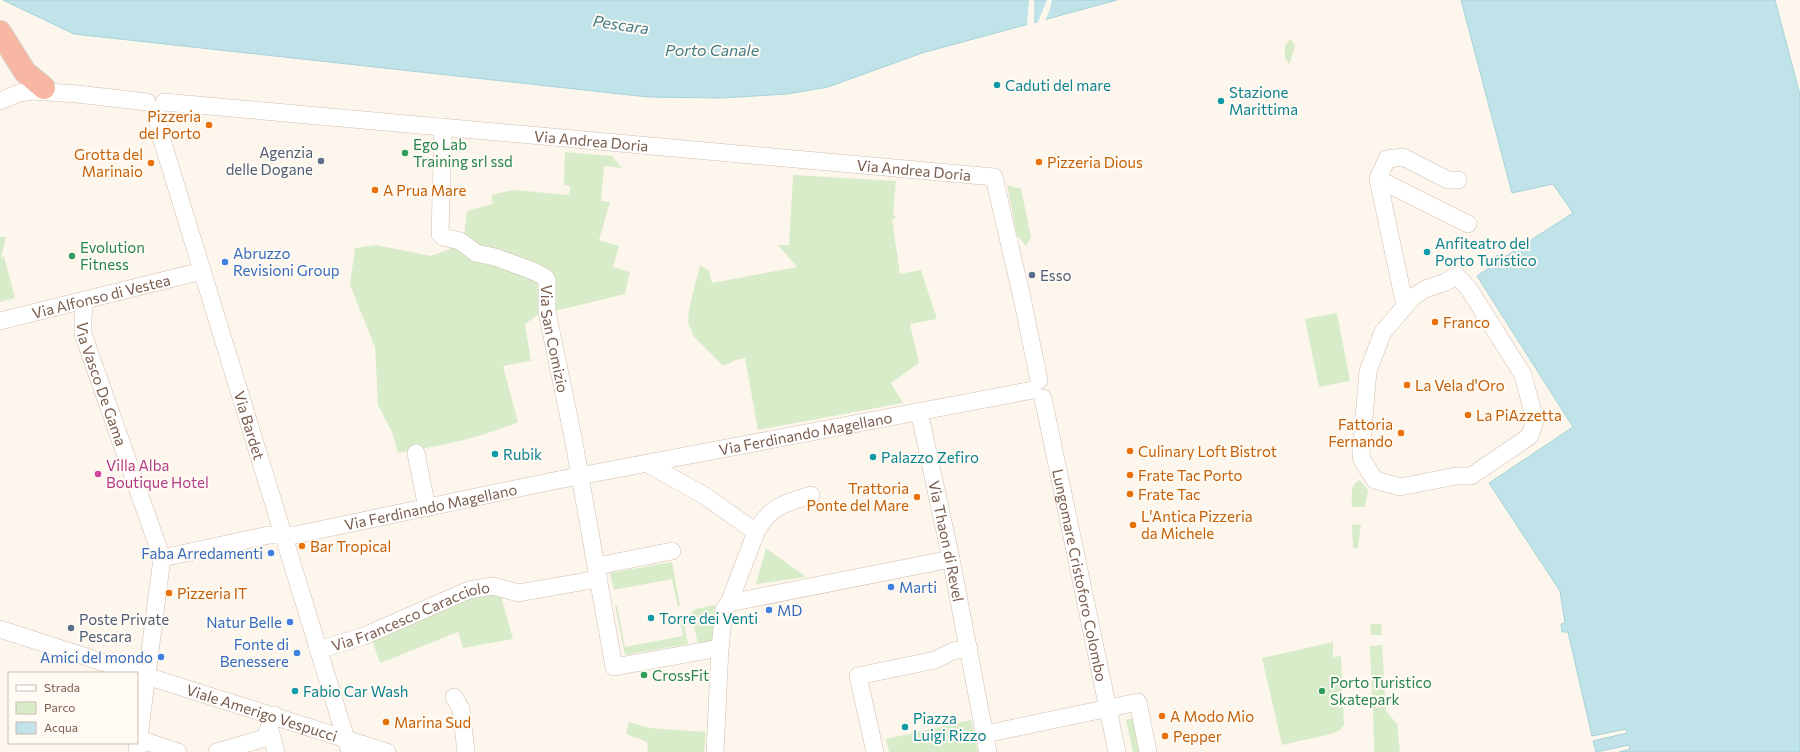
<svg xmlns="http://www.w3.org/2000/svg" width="1800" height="752" viewBox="0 0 1800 752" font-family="Commissioner,sans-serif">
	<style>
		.green { fill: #d8ecc9 }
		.water { fill: #bfe3e8; stroke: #a5d3da }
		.pier { fill: #fdf6ec }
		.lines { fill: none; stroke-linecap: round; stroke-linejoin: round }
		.minor-casing { stroke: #d1beb0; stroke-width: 18 }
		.highway-casing { stroke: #dad1cd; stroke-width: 24 }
		.minor { stroke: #fff; stroke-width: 17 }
		.highway { stroke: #f7b7a3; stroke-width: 22 }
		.culture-dot { fill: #0f9aa8; stroke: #fffaf3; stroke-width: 1.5 }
		.food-dot { fill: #e8710a; stroke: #fffaf3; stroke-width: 1.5 }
		.leisure-dot { fill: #2e9e5b; stroke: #fffaf3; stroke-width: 1.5 }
		.service-dot { fill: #5c6f8a; stroke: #fffaf3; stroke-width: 1.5 }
		.shop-dot { fill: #3f7fe0; stroke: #fffaf3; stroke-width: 1.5 }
		.hotel-dot { fill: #d1479c; stroke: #fffaf3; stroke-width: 1.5 }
		.labels { text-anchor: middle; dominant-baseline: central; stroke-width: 4; stroke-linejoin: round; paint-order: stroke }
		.culture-label { font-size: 15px; fill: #0d838f; stroke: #fffaf3; text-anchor: start }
		.food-label { font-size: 15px; fill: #c56008; stroke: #fffaf3; text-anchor: start }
		.street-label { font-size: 15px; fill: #7a5c4d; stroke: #fffaf3 }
		.leisure-label { font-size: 15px; fill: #27864d; stroke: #fffaf3; text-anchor: start }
		.service-label { font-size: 15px; fill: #4e5e75; stroke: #fffaf3; text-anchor: start }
		.shop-label { font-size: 15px; fill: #366cbe; stroke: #fffaf3; text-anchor: end }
		.hotel-label { font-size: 15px; fill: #b23c85; stroke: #fffaf3; text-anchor: start }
		.water-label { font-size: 16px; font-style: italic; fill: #437c86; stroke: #fffaf3 }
	</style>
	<rect width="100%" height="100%" fill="#fdf6ec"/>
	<path class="green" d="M1291 39 1295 46 1290 63H1288C1283 57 1283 43 1291 39Z
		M565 152 612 156 622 168 604 166 601 201 610 202 599 240 619 246 613 267 630 272 625 294 551 312V275L470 244 464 237 467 211 493 204 491 195 514 190 569 195 570 186 564 185Z
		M793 175 896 181 893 213 896 218 892 219 900 274 921 270 937 319 910 324 919 363 891 383 903 403 758 430 745 358 736 360 723 366 694 337 688 323 689 309 700 265 709 271 712 283 797 267 778 245H789Z
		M1007 185 1021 189 1031 237 1026 246 1017 235Z
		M0 237H6L1 258 4 256 15 298 0 302Z
		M376 245 431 256 457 246 532 276 543 287 540 313 525 324 531 361 503 366 518 422C479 439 439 446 398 453L392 432 378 405 375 347 350 285 355 248Z
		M1337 313 1350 381 1319 387 1305 319Z
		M1360 480 1368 490 1365 507H1352C1352 497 1349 484 1360 480Z
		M1361 524 1358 548H1353L1352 525Z
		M766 548 806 577 756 584Z
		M672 562 680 606 678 607 672 579 614 590 610 573Z
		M488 590 501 596 513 639 463 648 458 632 380 663 371 637Z
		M617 605 625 647 683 636 679 615 682 614 688 644 625 655 615 606Z
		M715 605 714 641 698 644 691 614 695 609Z
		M1370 624H1381L1382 635H1371Z
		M1333 642V657L1341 656 1344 725 1340 730 1331 734 1282 745 1262 658Z
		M1382 645 1385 696H1372L1370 646Z
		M1386 706V711L1397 724 1400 752H1374L1373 707Z
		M1133 718 1142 752H1133L1126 720Z
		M971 720 978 752H889L886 739Z
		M629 722 649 728 706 732 704 752H648L647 742 626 734Z"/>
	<path class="water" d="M3 0H1117L922 53 828 87 787 94 721 98 648 97 74 34Z
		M1461 0H1775L1800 95V752H1619L1630 749 1629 745 1596 752 1593 741 1627 733 1626 729 1592 736 1568 632H1562L1561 624 1565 623 1560 591 1489 483 1573 427 1477 276 1496 263 1493 258 1500 254 1503 258 1573 213 1553 184 1512 193Z"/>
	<path class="pier" d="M1029 0H1034V25L1027 27Z
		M1047 0H1052L1049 12 1044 23 1037 24Z"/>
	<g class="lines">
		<defs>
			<g id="minor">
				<path d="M0 101 19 93 32 91 77 94 147 102"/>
				<path id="s1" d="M164 102 994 177 1022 298 1039 380"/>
				<path id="s2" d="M156 111 161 137 350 752"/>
				<path id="s3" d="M443 127 440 234 443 237 460 241 476 253 495 257 533 271 545 277 547 280V312L573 437 614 667 720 648"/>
				<path d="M1378 179 1387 159 1403 157 1448 180H1458"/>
				<path d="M1456 275 1469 289 1523 375 1535 420 1530 436 1471 476H1456L1400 487 1375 480 1362 460 1361 453 1368 371 1383 332 1413 297 1425 289 1446 282Z"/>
				<path id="s4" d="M85 300 83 316V334L162 558 137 752"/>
				<path d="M1405 306 1378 179 1468 224"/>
				<path id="s5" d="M0 321 202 271"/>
				<path id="s6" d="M1043 398 1117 752"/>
				<path id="s7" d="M919 411 951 559 988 752"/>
				<path d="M416 453 427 508"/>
				<path d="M648 464 705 496 756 532 729 603 724 610 720 648 715 752"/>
				<path d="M756 532C770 506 785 503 811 495"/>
				<path id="s8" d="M162 558 269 535H295L553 481 1033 390"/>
				<path d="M597 566 672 551"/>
				<path d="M729 603 951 559"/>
				<path d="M0 629 136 673"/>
				<path id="s9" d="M318 650 364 636 469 590 493 586 518 593 598 579"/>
				<path id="s10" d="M137 673 387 752"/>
				<path d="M454 697 461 709 466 752"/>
				<path d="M270 730 276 752"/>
				<path d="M985 734 1138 702 1148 752"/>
				<path d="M139 739 178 752"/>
				<path d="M217 752 265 738 274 715"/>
				<path d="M875 752 858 676 935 660 953 651 969 648"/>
			</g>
			<path id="highway" d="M0 32 25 72 44 88"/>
		</defs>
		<use href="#minor" class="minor-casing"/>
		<use href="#highway" class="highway-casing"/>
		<use href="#minor" class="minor"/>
		<use href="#highway" class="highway"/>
	</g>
	<g class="culture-dot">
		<circle cx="997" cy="85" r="4"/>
		<circle cx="1221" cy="101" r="4"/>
		<circle cx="1427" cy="252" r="4"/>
		<circle cx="495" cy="454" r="4"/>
		<circle cx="873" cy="457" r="4"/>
		<circle cx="651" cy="618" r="4"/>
		<circle cx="295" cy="691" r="4"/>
		<circle cx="905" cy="727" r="4"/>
	</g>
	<g class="food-dot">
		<circle cx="209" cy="125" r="4"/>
		<circle cx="1039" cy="162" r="4"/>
		<circle cx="151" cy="163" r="4"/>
		<circle cx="375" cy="190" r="4"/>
		<circle cx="1435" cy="322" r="4"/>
		<circle cx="1407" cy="385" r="4"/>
		<circle cx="1468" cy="415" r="4"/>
		<circle cx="1401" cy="433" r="4"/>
		<circle cx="1130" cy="451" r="4"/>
		<circle cx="1130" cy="475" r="4"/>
		<circle cx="1130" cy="494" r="4"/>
		<circle cx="917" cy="497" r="4"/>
		<circle cx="1133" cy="525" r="4"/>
		<circle cx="302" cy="546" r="4"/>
		<circle cx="169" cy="593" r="4"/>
		<circle cx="1162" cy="716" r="4"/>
		<circle cx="386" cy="722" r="4"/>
		<circle cx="1165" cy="736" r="4"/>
	</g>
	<g class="leisure-dot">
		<circle cx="405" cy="153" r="4"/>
		<circle cx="72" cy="256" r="4"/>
		<circle cx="644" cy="675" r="4"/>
		<circle cx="1322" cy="691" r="4"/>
	</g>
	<g class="service-dot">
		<circle cx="321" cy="161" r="4"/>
		<circle cx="1032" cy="275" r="4"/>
		<circle cx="71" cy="628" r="4"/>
	</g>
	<g class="shop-dot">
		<circle cx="225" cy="262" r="4"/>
		<circle cx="271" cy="553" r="4"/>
		<circle cx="891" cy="587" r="4"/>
		<circle cx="769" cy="610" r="4"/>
		<circle cx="290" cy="622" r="4"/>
		<circle cx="297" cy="653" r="4"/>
		<circle cx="161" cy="657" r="4"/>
	</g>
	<circle class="hotel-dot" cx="98" cy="474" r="4"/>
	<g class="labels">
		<g class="culture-label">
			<text x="1005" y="85">Caduti del mare</text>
			<text x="1229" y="92">Stazione<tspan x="1229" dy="17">Marittima</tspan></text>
			<text x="1435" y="243">Anfiteatro del<tspan x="1435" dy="17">Porto Turistico</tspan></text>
			<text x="503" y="454">Rubik</text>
			<text x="881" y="457">Palazzo Zefiro</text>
			<text x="659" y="618">Torre dei Venti</text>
			<text x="303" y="691">Fabio Car Wash</text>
			<text x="913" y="718">Piazza<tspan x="913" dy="17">Luigi Rizzo</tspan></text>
		</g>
		<g class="food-label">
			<text x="201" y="116" text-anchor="end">Pizzeria<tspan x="201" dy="17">del Porto</tspan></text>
			<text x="143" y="154" text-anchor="end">Grotta del<tspan x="143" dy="17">Marinaio</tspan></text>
			<text x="1047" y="162">Pizzeria Dious</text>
			<text x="383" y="190">A Prua Mare</text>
			<text x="1443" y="322">Franco</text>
			<text x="1415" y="385">La Vela d'Oro</text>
			<text x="1476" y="415">La PiAzzetta</text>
			<text x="1393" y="424" text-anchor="end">Fattoria<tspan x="1393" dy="17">Fernando</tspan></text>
			<text x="1138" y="451">Culinary Loft Bistrot</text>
			<text x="1138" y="475">Frate Tac Porto</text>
			<text x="909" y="488" text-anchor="end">Trattoria<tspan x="909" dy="17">Ponte del Mare</tspan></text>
			<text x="1138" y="494">Frate Tac</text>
			<text x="1141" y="516">L'Antica Pizzeria<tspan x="1141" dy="17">da Michele</tspan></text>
			<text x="310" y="546">Bar Tropical</text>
			<text x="177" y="593">Pizzeria IT</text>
			<text x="1170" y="716">A Modo Mio</text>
			<text x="394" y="722">Marina Sud</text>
			<text x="1173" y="736">Pepper</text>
		</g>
		<g class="street-label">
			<text stroke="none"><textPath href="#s1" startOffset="429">Via Andrea Doria</textPath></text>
			<text stroke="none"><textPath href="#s1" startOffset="753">Via Andrea Doria</textPath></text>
			<text stroke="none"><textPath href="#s5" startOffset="104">Via Alfonso di Vestea</textPath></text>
			<text stroke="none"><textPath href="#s3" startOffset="285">Via San Comizio</textPath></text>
			<text stroke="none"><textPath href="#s4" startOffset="87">Via Vasco De Gama</textPath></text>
			<text stroke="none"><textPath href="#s2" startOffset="328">Via Bardet</textPath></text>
			<text stroke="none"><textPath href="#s8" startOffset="656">Via Ferdinando Magellano</textPath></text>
			<text stroke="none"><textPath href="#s8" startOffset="274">Via Ferdinando Magellano</textPath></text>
			<text stroke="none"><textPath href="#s7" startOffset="133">Via Thaon di Revel</textPath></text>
			<text stroke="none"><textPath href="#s6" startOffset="181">Lungomare Cristoforo Colombo</textPath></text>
			<text stroke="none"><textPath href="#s9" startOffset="99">Via Francesco Caracciolo</textPath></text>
			<text stroke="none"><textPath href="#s10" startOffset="131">Viale Amerigo Vespucci</textPath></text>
		</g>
		<g class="leisure-label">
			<text x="413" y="144">Ego Lab<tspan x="413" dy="17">Training srl ssd</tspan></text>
			<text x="80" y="247">Evolution<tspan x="80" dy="17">Fitness</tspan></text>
			<text x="652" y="675">CrossFit</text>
			<text x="1330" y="682">Porto Turistico<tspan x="1330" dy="17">Skatepark</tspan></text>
		</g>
		<g class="service-label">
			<text x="313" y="152" text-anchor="end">Agenzia<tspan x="313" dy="17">delle Dogane</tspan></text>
			<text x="1040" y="275">Esso</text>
			<text x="79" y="619">Poste Private<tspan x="79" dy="17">Pescara</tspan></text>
		</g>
		<g class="shop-label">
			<text x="233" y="253" text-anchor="start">Abruzzo<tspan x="233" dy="17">Revisioni Group</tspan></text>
			<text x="263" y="553">Faba Arredamenti</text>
			<text x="899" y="587" text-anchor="start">Marti</text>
			<text x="777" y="610" text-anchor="start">MD</text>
			<text x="282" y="622">Natur Belle</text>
			<text x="289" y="644">Fonte di<tspan x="289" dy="17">Benessere</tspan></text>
			<text x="153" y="657">Amici del mondo</text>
		</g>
		<g class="hotel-label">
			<text x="106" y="465">Villa Alba<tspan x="106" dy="17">Boutique Hotel</tspan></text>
		</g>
		<g class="water-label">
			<text transform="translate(621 24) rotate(8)">Pescara</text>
			<text x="712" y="49">Porto Canale</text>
		</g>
	</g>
	<rect x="8" y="672" width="130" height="72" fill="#fffaf3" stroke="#cabbb1"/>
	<rect x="16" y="685" width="20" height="6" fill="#ffffff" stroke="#cabbb1"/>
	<text x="44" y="692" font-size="12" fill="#7a5c4d">Strada</text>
	<rect x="16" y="702" width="20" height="12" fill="#d8ecc9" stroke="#cabbb1"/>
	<text x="44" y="712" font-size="12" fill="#7a5c4d">Parco</text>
	<rect x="16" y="722" width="20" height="12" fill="#bfe3e8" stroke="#cabbb1"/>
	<text x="44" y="732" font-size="12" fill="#7a5c4d">Acqua</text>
</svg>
